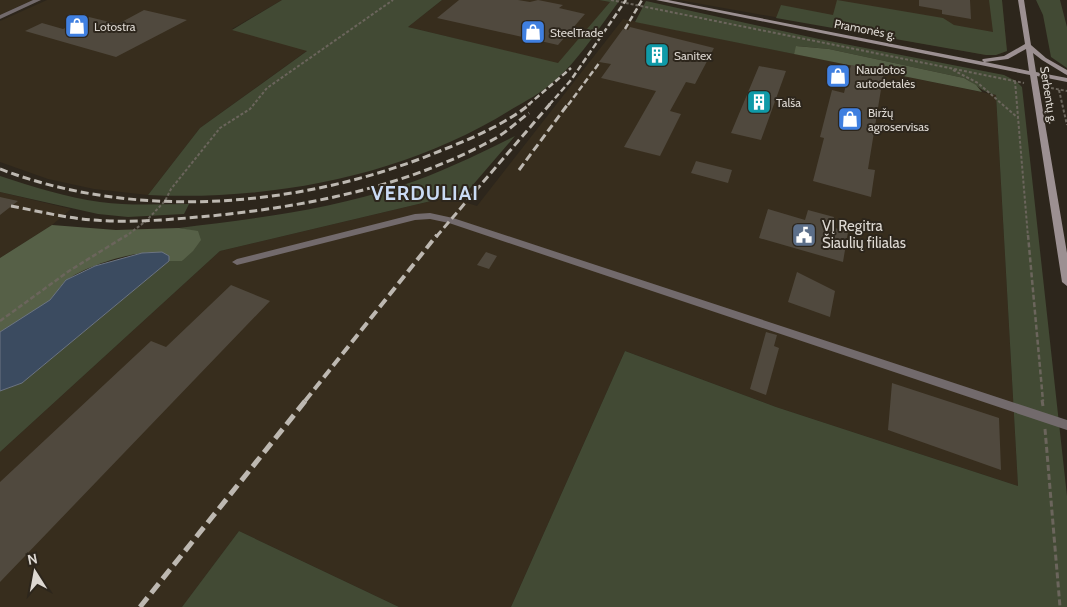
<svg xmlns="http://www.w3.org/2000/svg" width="1067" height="607" viewBox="0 0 1067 607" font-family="Cabin,sans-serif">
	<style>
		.built { fill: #372d1d }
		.green { fill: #424a34 }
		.forest { fill: #566047 }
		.water { fill: #3b4b60; stroke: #6c7582 }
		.building { fill: #50493e }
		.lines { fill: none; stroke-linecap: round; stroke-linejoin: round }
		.path-far2 { stroke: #6b655c; stroke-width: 2; stroke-dasharray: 3 2; stroke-linecap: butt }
		.path-far1 { stroke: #6b655c; stroke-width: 2.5; stroke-dasharray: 5 2.5; stroke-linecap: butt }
		.path { stroke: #6b655c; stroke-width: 3; stroke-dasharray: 6 3; stroke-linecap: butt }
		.minor { fill: #726a6c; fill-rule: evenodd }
		.secondary { fill: #9c9092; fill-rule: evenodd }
		.rail-far3 { stroke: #bdb8b1; stroke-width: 2.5; stroke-dasharray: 6 3; stroke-linecap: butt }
		.rail-far2 { stroke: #bdb8b1; stroke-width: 3; stroke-dasharray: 8 4; stroke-linecap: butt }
		.rail-far1 { stroke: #bdb8b1; stroke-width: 4; stroke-dasharray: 10 5; stroke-linecap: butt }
		.rail { stroke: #bdb8b1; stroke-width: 5; stroke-dasharray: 12 6; stroke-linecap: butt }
		.labels { text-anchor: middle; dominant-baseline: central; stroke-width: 4; stroke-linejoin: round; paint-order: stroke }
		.far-poi-label { font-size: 12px; fill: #ddd8d2; stroke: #2d261c; text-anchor: start }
		.far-street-label { font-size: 12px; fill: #ddd8d2; stroke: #2d261c }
		.poi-label { font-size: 15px; fill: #ddd8d2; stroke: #2d261c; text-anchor: start }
		.district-label { font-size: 20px; font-weight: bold; letter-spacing: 1px; fill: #cadbf5; stroke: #2d261c }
	</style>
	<rect width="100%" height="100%" fill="#2d261c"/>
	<path class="built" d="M0 0H33L0 15Z
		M47 0H282L232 29 308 50 200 128 148 195 94 189 48 179 0 162V21Z
		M442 0H599L610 2 559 64 408 27Z
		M679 0H1002L1007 51 996 55H986Z
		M623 19 996 95 1018 486 776 407 625 351 511 607H399L239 531 182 607H0V452L220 251 448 197 477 206Z
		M0 192 71 209 52 225 0 258Z"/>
	<path class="green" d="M282 0H442L408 27 558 63 610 2 599 0H620C600 26 578 62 553 82 541 93 526 101 512 109 405 176 272 201 148 195L200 128 307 51 232 30Z
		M837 0 943 18 954 25 993 32 989 0H1002L1007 51 996 55H986L776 18 781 5 833 15Z
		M1036 0H1060L1067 27V68L1051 57 1043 15Z
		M646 1 819 39 1004 75 1016 81 1022 87 1067 496V607H511L625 351 776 407 1018 486 996 95C982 92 977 85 964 78L829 49 797 46 794 54 635 22Z
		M515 136 459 201 448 197 220 251 0 452V391L22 383 169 261H182L198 232 179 228C253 219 329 210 400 186 440 173 477 155 515 136Z
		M0 176C33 187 66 197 100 202 130 206 159 204 189 204L184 214 128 217 98 214 0 192Z
		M239 531 399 607H182Z"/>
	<path class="forest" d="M796 46 829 49 964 78 976 85 982 92 794 54Z
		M52 225 116 230 179 228 198 231 201 240 193 251 182 261H169V256C149 244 85 266 67 280 60 285 56 295 49 301 35 314 17 323 0 332V258Z"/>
	<path class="water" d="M162 252 169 256V261L22 383 0 391V332L50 300 66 280 95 266 142 253Z"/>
	<path class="building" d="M459 0H518L530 2 538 0 563 5 559 8 585 14 558 45 437 18Z
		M919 0H970L971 19 942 14V10L919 6Z
		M144 10 187 20 116 57 25 31 42 23 63 29 89 17 118 24Z
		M630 27 714 48 695 84 686 82 670 111 681 114 660 156 624 147 656 91 601 78 611 64 599 62 623 29 628 30Z
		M851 65 884 71 868 169 875 170 871 197 813 181 824 138 820 137 832 90 844 93Z
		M759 66 786 71 761 140 731 133Z
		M696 161 732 170 728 183 691 173Z
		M0 197 18 201 0 215Z
		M768 209 805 220 808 210 834 217 832 227 848 232 843 262 759 238Z
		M486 252 497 256 489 269 477 265Z
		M797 272 835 291 830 317 788 302Z
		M231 285 270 301 0 582V482L151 341 166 347Z
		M766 332 777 335 774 346 779 348 766 395 750 389Z
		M892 383 999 418 1001 470 888 430Z"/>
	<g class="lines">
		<path class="path-far2" d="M611 0 1024 83
			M953 70 978 83 1018 118
			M1015 81 1028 237
			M1046 87 1067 91
			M1059 90 1067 125
			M125 237 146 221 165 201 171 189 220 128 250 109 267 88 393 0"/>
		<path class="path-far1" d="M1028 235 1043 401
			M0 321 69 271 127 235"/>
		<path class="path" d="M1042 400 1043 406
			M1045 429 1060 607"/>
		<path class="minor" d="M33 0H41L0 19V15Z
			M430 213 453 218 1067 420V430L449 223 430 219 415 220 237 265 232 262 237 259 415 214Z"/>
		<path class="secondary" d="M656 0H668L984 62 982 60 983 59 1004 56 1025 44 1018 0H1024L1031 45 1046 58 1067 70V75L1065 74 1042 60 1033 53 1036 72 1067 78V82L1037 76 1067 253V286L1062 282 1030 75ZM1026 49 1029 71 985 62 1008 59Z"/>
		<path class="rail-far3" d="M625 29 642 0
			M528 105 571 68
			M549 105 571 80 626 0
			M568 105 600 62"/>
		<path class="rail-far2" d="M0 169C138 222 304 207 440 151 470 139 504 125 530 104
			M519 170 568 104
			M11 206C38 211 65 218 93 220 128 223 164 220 199 217 300 208 406 188 496 138 508 131 518 121 529 113
			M436 237 550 104"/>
		<path class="rail-far1" d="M305 401 437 235"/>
		<path class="rail" d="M140 607 306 400"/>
	</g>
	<defs>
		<symbol id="shop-square" viewBox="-11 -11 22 22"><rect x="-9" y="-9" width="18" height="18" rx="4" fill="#3f7fe0" stroke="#2d261c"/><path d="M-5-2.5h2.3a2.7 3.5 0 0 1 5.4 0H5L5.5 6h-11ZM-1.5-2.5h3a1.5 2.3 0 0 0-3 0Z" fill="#fff"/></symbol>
		<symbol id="building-square" viewBox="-11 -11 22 22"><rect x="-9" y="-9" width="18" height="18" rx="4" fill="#0f9aa8" stroke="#2d261c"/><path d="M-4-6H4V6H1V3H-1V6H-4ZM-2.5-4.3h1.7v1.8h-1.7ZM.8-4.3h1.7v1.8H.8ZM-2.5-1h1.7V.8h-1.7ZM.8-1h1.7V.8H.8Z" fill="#fff"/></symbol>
		<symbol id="civic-square" viewBox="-11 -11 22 22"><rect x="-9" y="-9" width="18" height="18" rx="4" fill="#5c6f8a" stroke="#2d261c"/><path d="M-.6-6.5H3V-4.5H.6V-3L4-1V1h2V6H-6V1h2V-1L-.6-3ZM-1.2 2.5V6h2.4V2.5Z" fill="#fff"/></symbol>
	</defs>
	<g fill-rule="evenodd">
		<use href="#shop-square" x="63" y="12" width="28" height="28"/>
		<use href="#shop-square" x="519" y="18" width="28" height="28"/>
		<use href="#building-square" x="643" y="41" width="28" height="28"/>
		<use href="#shop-square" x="824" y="62" width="28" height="28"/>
		<use href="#building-square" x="745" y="88" width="28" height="28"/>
		<use href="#shop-square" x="836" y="105" width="28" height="28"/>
		<use href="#civic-square" x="790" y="221" width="28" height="28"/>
	</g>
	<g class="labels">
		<g class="far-poi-label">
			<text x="94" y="26">Lotostra</text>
			<text x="550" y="32">SteelTrade</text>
			<text x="674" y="55">Sanitex</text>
			<text x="856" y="69">Naudotos<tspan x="856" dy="14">autodetalės</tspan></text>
			<text x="776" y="102">Talša</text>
			<text x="868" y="112">Biržų<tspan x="868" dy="14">agroservisas</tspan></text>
		</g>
		<g class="far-street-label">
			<text transform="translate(865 29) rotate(11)">Pramonės g.</text>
			<text transform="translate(1049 95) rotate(81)">Serbentų g.</text>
		</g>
		<g class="poi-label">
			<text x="822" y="226">VĮ Regitra<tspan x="822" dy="17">Šiaulių filialas</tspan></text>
		</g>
		<g class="district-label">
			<text x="425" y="193">VERDULIAI</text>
		</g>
	</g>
	<g transform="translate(35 572) rotate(349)" stroke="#2d261c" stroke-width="4" paint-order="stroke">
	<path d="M0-4L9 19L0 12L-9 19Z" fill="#ddd8d2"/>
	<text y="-8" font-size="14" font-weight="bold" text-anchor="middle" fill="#ddd8d2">N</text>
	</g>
</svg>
